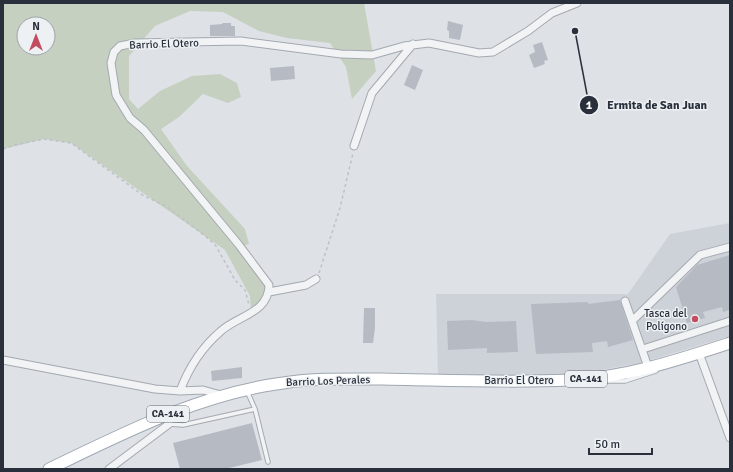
<svg xmlns="http://www.w3.org/2000/svg" width="733" height="472" viewBox="0 0 733 472" font-family="Signika,sans-serif">
	<style>
		.built { fill: #cdd1d8 }
		.green { fill: #c5d0c0; fill-rule: evenodd }
		.building { fill: #b6bbc3 }
		.lines { fill: none; stroke-linecap: round; stroke-linejoin: round }
		.service-casing { stroke: #a4a9b0; stroke-width: 5.5 }
		.minor-casing { stroke: #a4a9b0; stroke-width: 9 }
		.primary-casing { stroke: #9fa7b1; stroke-width: 13 }
		.path { stroke: #bdc0c5; stroke-width: 1.5; stroke-dasharray: 3 3; stroke-linecap: butt }
		.service { stroke: #f1f3f5; stroke-width: 3.5 }
		.minor { stroke: #f1f3f5; stroke-width: 7 }
		.primary { stroke: #fff; stroke-width: 11 }
		.poi-dot { fill: #c24d61; stroke: #eef1f4; stroke-width: 1.5 }
		.labels { text-anchor: middle; dominant-baseline: central; stroke-width: 3; stroke-linejoin: round; paint-order: stroke }
		.shield { fill: #eef1f4; stroke: #646a73; stroke-width: 1 }
		.shield-label { font-size: 10px; font-weight: bold; fill: #29303c }
		.street-label { font-size: 11px; fill: #29303c; stroke: #eef1f4 }
		.poi-label { font-size: 11px; fill: #29303c; stroke: #eef1f4; text-anchor: end }
		.leader { fill: none; stroke: #29303c; stroke-width: 1.5 }
		.callout-dot { fill: #29303c; stroke: #eef1f4; stroke-width: 1.5 }
		.mark-label { font-size: 12px; text-anchor: middle; font-weight: bold; fill: #fff }
		.callout-label { font-size: 12px; text-anchor: middle; font-weight: bold; fill: #29303c; stroke: #eef1f4; stroke-width: 3; stroke-linejoin: round; paint-order: stroke }
	</style>
	<rect width="100%" height="100%" fill="#dee2e7"/>
	<path class="built" d="M730 223V336L644 362 601 370 559 375H438L436 294H628L670 234Z"/>
	<path class="green" d="M3 3H364L376 71 352 99 346 67 330 43 287 38 259 31 223 12 190 11 155 26 129 56V99L138 109 160 91 192 76 220 74 237 83 241 97 228 103 203 94 179 117 161 129 187 166 245 229 249 244 239 247 264 281C269 294 260 301 251 310L250 296 225 250 71 143 44 139 3 149ZM24 24H48V48H24Z"/>
	<path class="building" d="M448 21 463 25 460 40 449 38V31L447 30Z
		M223 23H231V26H235V36H210V25L222 24Z
		M542 42 548 60 544 61 545 64 534 68 529 55 535 52 533 45Z
		M412 65 423 70 415 90 404 85Z
		M294 66 295 79 271 81 270 68Z
		M730 255V310L723 312 722 307 703 312 705 318 687 323 676 287 697 265Z
		M620 300 633 340 608 347 607 341 592 343 593 352 536 354 531 304 588 302V304Z
		M364 308H375V328L373 343H363Z
		M472 320 486 322 516 321 518 352 487 353V348L448 350 447 321Z
		M242 367V378L212 381 211 371Z
		M252 423 262 460 225 469H180L173 443Z"/>
	<g class="lines">
		<defs>
			<path id="service" d="M600 381H625L656 371
				M247 391 255 409 268 462
				M169 424 183 425 255 409"/>
			<path id="minor" d="M354 146 372 93 413 44
				M269 292 306 285 316 279
				M625 301 648 367
				M632 321 700 255 730 247
				M643 349 730 321
				M699 353 730 438
				M3 360 155 389 180 391 203 390 221 395
				M180 391C189 367 201 348 221 331 237 316 269 313 269 285L239 245 144 130 130 118 116 95 111 63 114 52 120 46 135 43 241 41 341 54 372 55 404 46 429 43 479 53 493 52 528 31 552 13 577 3
				M109 469 169 424 164 415"/>
			<path id="primary" d="M49 469C124 433 199 394 283 383 315 378 349 379 382 379 444 380 507 383 569 380 624 378 678 360 730 343"/>
		</defs>
		<use href="#service" class="service-casing"/>
		<use href="#minor" class="minor-casing"/>
		<use href="#primary" class="primary-casing"/>
		<path class="path" d="M3 149 15 145 44 139 71 143 144 196 166 206 209 239 216 246 235 280 245 290 249 305
			M319 273 340 208 353 153"/>
		<use href="#service" class="service"/>
		<use href="#minor" class="minor"/>
		<use href="#primary" class="primary"/>
	</g>
	<circle class="poi-dot" cx="695" cy="319" r="4"/>
	<g class="labels">
		<g class="shield">
			<rect x="565" y="371" width="42" height="16" rx="3"/>
			<rect x="147" y="406" width="42" height="16" rx="3"/>
		</g>
		<g class="shield-label">
			<text x="586" y="379">CA-141</text>
			<text x="168" y="414">CA-141</text>
		</g>
		<g class="street-label">
			<text transform="translate(164 44) rotate(-2)">Barrio El Otero</text>
			<text x="519" y="380">Barrio El Otero</text>
			<text transform="translate(328 381) rotate(-2)">Barrio Los Perales</text>
		</g>
		<g class="poi-label">
			<text x="687" y="313">Tasca del<tspan x="687" dy="13">Polígono</tspan></text>
		</g>
	</g>
	<path class="leader" d="M575 31L589 105"/>
	<g class="callout-dot">
		<circle cx="575" cy="31" r="4"/>
		<circle cx="589" cy="105" r="10"/>
	</g>
	<g class="mark-label">
		<text x="589" y="109">1</text>
	</g>
	<g class="callout-label">
		<text x="657" y="109">Ermita de San Juan</text>
	</g>
	<rect width="733" height="472" fill="none" stroke="#29303c" stroke-width="8"/>
	<g transform="translate(36 36)"><circle r="19" fill="#eef1f4" stroke="#9fa4aa"/>
	<path d="M0-3L7 15L0 10L-7 15Z" fill="#c24d61"/>
	<text y="-6" font-size="11" font-weight="bold" text-anchor="middle" fill="#29303c">N</text>
	</g>
	<path d="M589 448v6h63v-6" fill="none" stroke="#29303c" stroke-width="2"/>
	<text x="595" y="448" font-size="12" fill="#29303c" stroke="#eef1f4" stroke-width="3" paint-order="stroke">50 m</text>
</svg>
